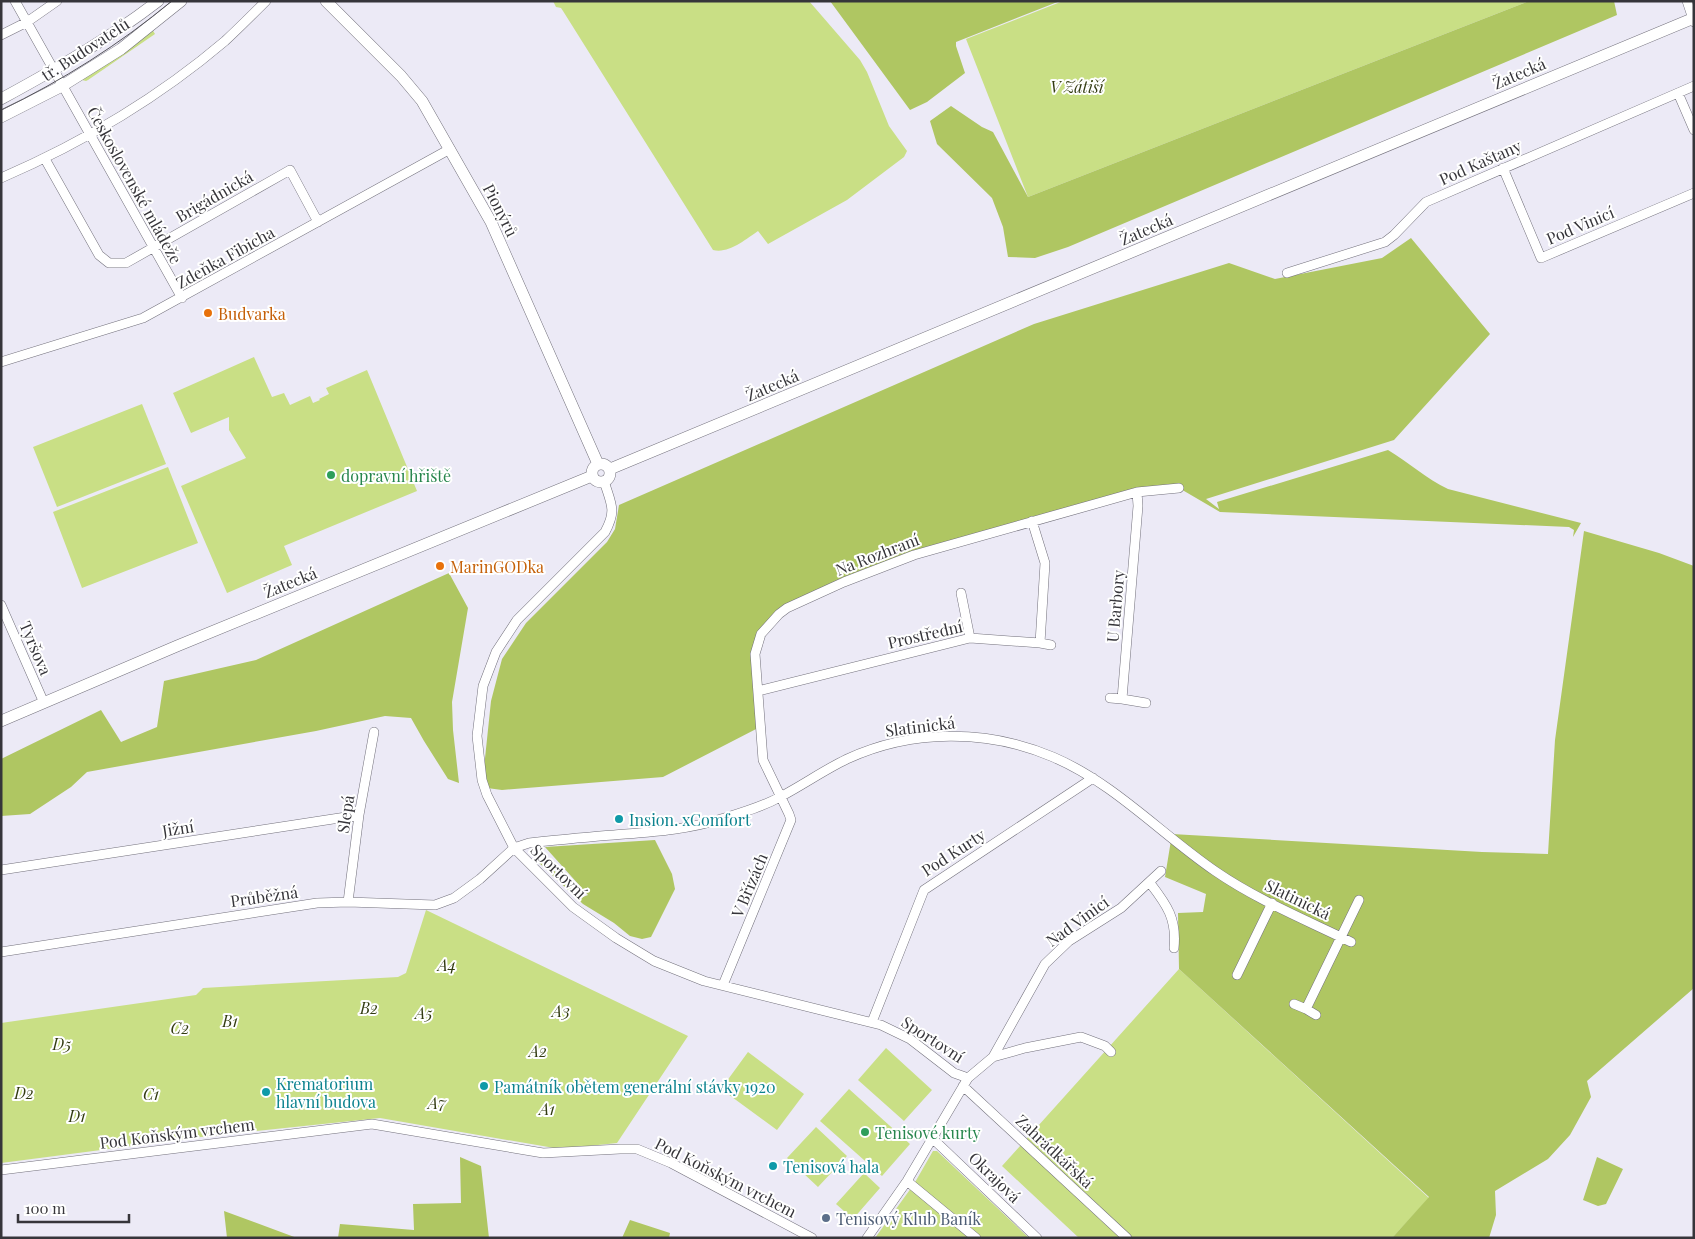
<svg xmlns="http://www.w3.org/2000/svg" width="1695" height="1239" viewBox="0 0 1695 1239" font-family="'Playfair Display',serif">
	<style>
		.green { fill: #c9df85 }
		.forest { fill: #afc662 }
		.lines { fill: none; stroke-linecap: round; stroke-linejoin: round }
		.street-casing { stroke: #73717c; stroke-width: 10 }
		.secondary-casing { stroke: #73717c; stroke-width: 12 }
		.street { stroke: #fff; stroke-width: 9 }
		.secondary { stroke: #fff; stroke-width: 11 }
		.tram { stroke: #545359; stroke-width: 1 }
		.food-dot { fill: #e8710a; stroke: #fff; stroke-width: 2 }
		.leisure-dot { fill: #2e9e5b; stroke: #fff; stroke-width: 2 }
		.culture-dot { fill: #0f9aa8; stroke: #fff; stroke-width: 2 }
		.service-dot { fill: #5c6f8a; stroke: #fff; stroke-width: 2 }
		.labels { text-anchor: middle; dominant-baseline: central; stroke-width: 4; stroke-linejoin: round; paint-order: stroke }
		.street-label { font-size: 16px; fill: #36353a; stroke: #fff }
		.park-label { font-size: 16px; font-style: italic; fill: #323b11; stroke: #fff }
		.food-label { font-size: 16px; fill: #c56008; stroke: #fff; text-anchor: start }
		.leisure-label { font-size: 16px; fill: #27864d; stroke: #fff; text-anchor: start }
		.culture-label { font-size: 16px; fill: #0d838f; stroke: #fff; text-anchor: start }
		.service-label { font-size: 16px; fill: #4e5e75; stroke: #fff; text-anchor: start }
	</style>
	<rect width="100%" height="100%" fill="#eceaf6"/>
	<path class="green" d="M553 1H809L860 60 867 72 889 126 907 151 904 157 847 200 768 244 758 231C746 239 729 254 713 250L563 11 561 8 556 7Z
		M1063 1H1529L1028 197 966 39Z
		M152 29 155 34 88 80 86 81 82 80Z
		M254 357 272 397 284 393 290 405 310 396 313 403 320 400 319 399 329 394 326 388 367 370 417 491 284 546 292 565 227 593 181 486 246 458 229 430V417L191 433 173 393Z
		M142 404 166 464 57 507 33 447Z
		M168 467 198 543 82 588 53 512Z
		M426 910 688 1036 617 1143 560 1149 380 1118 201 1137 1 1163V1023L196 995 203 988 398 977 406 973Z
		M1179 969 1429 1198 1392 1238H1079L1002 1166Z
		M886 1048 932 1090 904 1121 858 1080Z
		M748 1052 804 1094 777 1130 721 1089Z
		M849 1089 910 1144 882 1176 820 1121Z
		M816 1127 847 1156 818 1187 787 1158Z
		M933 1151H937L1029 1238H875L914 1184Z
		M864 1173 880 1188 853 1219 836 1204Z"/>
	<path class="forest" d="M830 1H1060L956 42V46L965 73 927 102 910 110Z
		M1529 1H1614L1617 15 1068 247 1035 258 1008 257 1003 227 992 198 937 144 930 121 951 106 982 127 993 132 1028 197Z
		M1411 238 1490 334 1394 440 1206 499 1219 509 1217 502 1388 450C1408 462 1427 479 1448 489L1581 523 1573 537 1574 530 1569 527 1220 512 1179 488 1137 492 914 555 787 608 764 631 756 658 760 727 663 777 502 790 487 788 484 768 491 701 502 659 526 623 607 542 615 529 619 505 1034 324 1229 263 1275 279 1382 258Z
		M1584 531 1659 553 1694 566V988L1587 1081 1591 1097 1570 1135 1548 1159 1495 1191 1496 1215 1489 1238H1392L1429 1197 1179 969 1178 913 1203 912 1206 894 1165 877 1172 834 1482 852 1548 854 1555 740Z
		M449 573 468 608 452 702 453 730 459 783 448 779 424 741 411 718 385 716 316 731 87 772 71 787 30 814 1 816V759L101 710 121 742 157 727 164 681 256 660Z
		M655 840 672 874 675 889 651 937 642 939 630 936 614 923 583 904 536 860 535 854C553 866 565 885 583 897L588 895 545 847Z
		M460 1157 481 1166 489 1238H338L340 1224 414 1230 413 1204 461 1203Z
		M1597 1157 1623 1169 1606 1204 1598 1206 1583 1200Z
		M224 1211 297 1238H227Z
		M630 1220 670 1233 669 1238H622Z"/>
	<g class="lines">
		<defs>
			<path id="street" d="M15 1 182 298
				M1687 1 1694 22
				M1 35 27 22 57 1
				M1678 93 1694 130
				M45 159 99 255 109 263H126L290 170 318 222
				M1503 168 1541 258 1694 193
				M1 178C82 143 158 98 225 41 239 28 253 14 266 1
				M1287 273 1385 242 1394 235 1426 202 1694 86
				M1 362 143 318 450 149
				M604 481C611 504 617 510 605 532L517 620 496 652 483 686 477 736 482 780 487 795 514 848 573 907 616 938 654 961 704 981 881 1025 910 1039 954 1073 968 1078
				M1137 492 1138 506 1122 699 1146 703
				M961 593 970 638
				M1 605 44 703
				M1040 643 1051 645
				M758 691 970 638 1040 643 1045 563 1032 521
				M1110 698 1122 699
				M1 870 359 815
				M1150 883C1167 905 1177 919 1174 948
				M348 902 359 815 374 732
				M1 952 317 903 348 902 435 905 454 898 480 879 514 848 529 843C557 840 586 837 614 835 650 832 687 830 721 819 741 813 762 807 780 797 803 785 824 770 847 759 912 729 988 729 1053 757 1114 783 1161 834 1215 871 1257 900 1306 920 1351 942
				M1237 975 1272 903
				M723 985 791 820 789 814 763 760 755 654 761 634 779 614 787 608 844 582 914 555 1137 492 1179 488
				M1294 1004 1306 1009 1359 900
				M1306 1009 1316 1015
				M872 1022 924 890 1093 778
				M993 1057 1045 964 1069 941 1121 908 1161 871
				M963 1086 1127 1238
				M932 1138 1037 1238
				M1 1170 372 1124 543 1153 620 1149H637L671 1163 812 1238
				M907 1181 976 1238
				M867 1238 907 1181 968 1078 993 1057 1025 1048 1081 1037 1105 1046 1111 1052"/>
			<path id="secondary" d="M326 1 401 76 422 101 491 222 598 464
				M1 99C56 69 109 39 158 1
				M1 117 62 86 121 49 181 1
				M592 473a9 9 0 1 1 18 0a9 9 0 1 1-18 0Z
				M610 469 1694 18
				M1 721 177 646 592 476"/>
		</defs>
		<use href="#street" class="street-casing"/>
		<use href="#secondary" class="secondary-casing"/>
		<use href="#street" class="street"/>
		<use href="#secondary" class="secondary"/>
		<path class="tram" d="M1 110C62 81 120 44 172 1"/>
	</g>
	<g class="food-dot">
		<circle cx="208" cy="313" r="5"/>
		<circle cx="440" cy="566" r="5"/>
	</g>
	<g class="leisure-dot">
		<circle cx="331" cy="475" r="5"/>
		<circle cx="865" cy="1132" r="5"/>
	</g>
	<g class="culture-dot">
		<circle cx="619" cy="819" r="5"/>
		<circle cx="484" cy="1086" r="5"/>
		<circle cx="266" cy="1092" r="5"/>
		<circle cx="773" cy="1166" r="5"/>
	</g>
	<circle class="service-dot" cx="826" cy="1218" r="5"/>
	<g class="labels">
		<g class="street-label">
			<text transform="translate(85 49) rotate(-33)">tř. Budovatelů</text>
			<text transform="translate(1519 73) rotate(-23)">Žatecká</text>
			<text transform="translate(1480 162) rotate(-24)">Pod Kaštany</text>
			<text transform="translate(135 185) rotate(61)">Československé mládeže</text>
			<text transform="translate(214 196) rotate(-30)">Brigádnická</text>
			<text transform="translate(501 210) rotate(63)">Pionýrů</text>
			<text transform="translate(1580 225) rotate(-23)">Pod Vinicí</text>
			<text transform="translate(1146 229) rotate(-23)">Žatecká</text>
			<text transform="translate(225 257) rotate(-29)">Zdeňka Fibicha</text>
			<text transform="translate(772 385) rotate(-23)">Žatecká</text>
			<text transform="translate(877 554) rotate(-21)">Na Rozhraní</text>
			<text transform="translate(290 582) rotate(-22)">Žatecká</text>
			<text transform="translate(1115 606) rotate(-85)">U Barbory</text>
			<text transform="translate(925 634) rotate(-13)">Prostřední</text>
			<text transform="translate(36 648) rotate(67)">Tyršova</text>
			<text transform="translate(920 726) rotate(-7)">Slatinická</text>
			<text transform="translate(345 814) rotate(-81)">Slepá</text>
			<text transform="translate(178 828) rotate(-9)">Jižní</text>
			<text transform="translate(953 852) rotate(-33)">Pod Kurty</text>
			<text transform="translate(559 871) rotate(44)">Sportovní</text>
			<text transform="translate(749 885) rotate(-67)">V Břízách</text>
			<text transform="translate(264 896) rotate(-8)">Průběžná</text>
			<text transform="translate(1298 899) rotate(26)">Slatinická</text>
			<text transform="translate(1077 921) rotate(-36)">Nad Vinicí</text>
			<text transform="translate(933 1039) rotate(33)">Sportovní</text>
			<text transform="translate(177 1133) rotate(-7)">Pod Koňským vrchem</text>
			<text transform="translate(1055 1151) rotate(43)">Zahrádkářská</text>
			<text transform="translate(726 1177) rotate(27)">Pod Koňským vrchem</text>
			<text transform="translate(995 1177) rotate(44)">Okrajová</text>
		</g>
		<g class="park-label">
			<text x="1077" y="86">V Zátiší</text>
			<text x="447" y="964">A4</text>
			<text x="369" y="1007">B2</text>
			<text x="561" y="1010">A3</text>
			<text x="424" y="1012">A5</text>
			<text x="230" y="1020">B1</text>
			<text x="180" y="1027">C2</text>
			<text x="62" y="1043">D5</text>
			<text x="538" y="1050">A2</text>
			<text x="24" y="1092">D2</text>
			<text x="151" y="1093">C1</text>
			<text x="437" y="1102">A7</text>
			<text x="547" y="1108">A1</text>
			<text x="77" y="1115">D1</text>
		</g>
		<g class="food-label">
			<text x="218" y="313">Budvarka</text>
			<text x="450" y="566">MarinGODka</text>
		</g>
		<g class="leisure-label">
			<text x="341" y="475">dopravní hřiště</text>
			<text x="875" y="1132">Tenisové kurty</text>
		</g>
		<g class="culture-label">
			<text x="629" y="819">Insion. xComfort</text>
			<text x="276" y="1083">Krematorium<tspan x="276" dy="18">hlavní budova</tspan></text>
			<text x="494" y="1086">Památník obětem generální stávky 1920</text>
			<text x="783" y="1166">Tenisová hala</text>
		</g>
		<g class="service-label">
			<text x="836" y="1218">Tenisový Klub Baník</text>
		</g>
	</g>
	<rect width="1695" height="1239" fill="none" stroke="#36353a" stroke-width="5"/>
	<path d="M18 1214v8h111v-8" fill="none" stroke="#36353a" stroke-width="2.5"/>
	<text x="25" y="1214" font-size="15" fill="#36353a" stroke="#ffffff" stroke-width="4" paint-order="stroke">100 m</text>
</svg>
